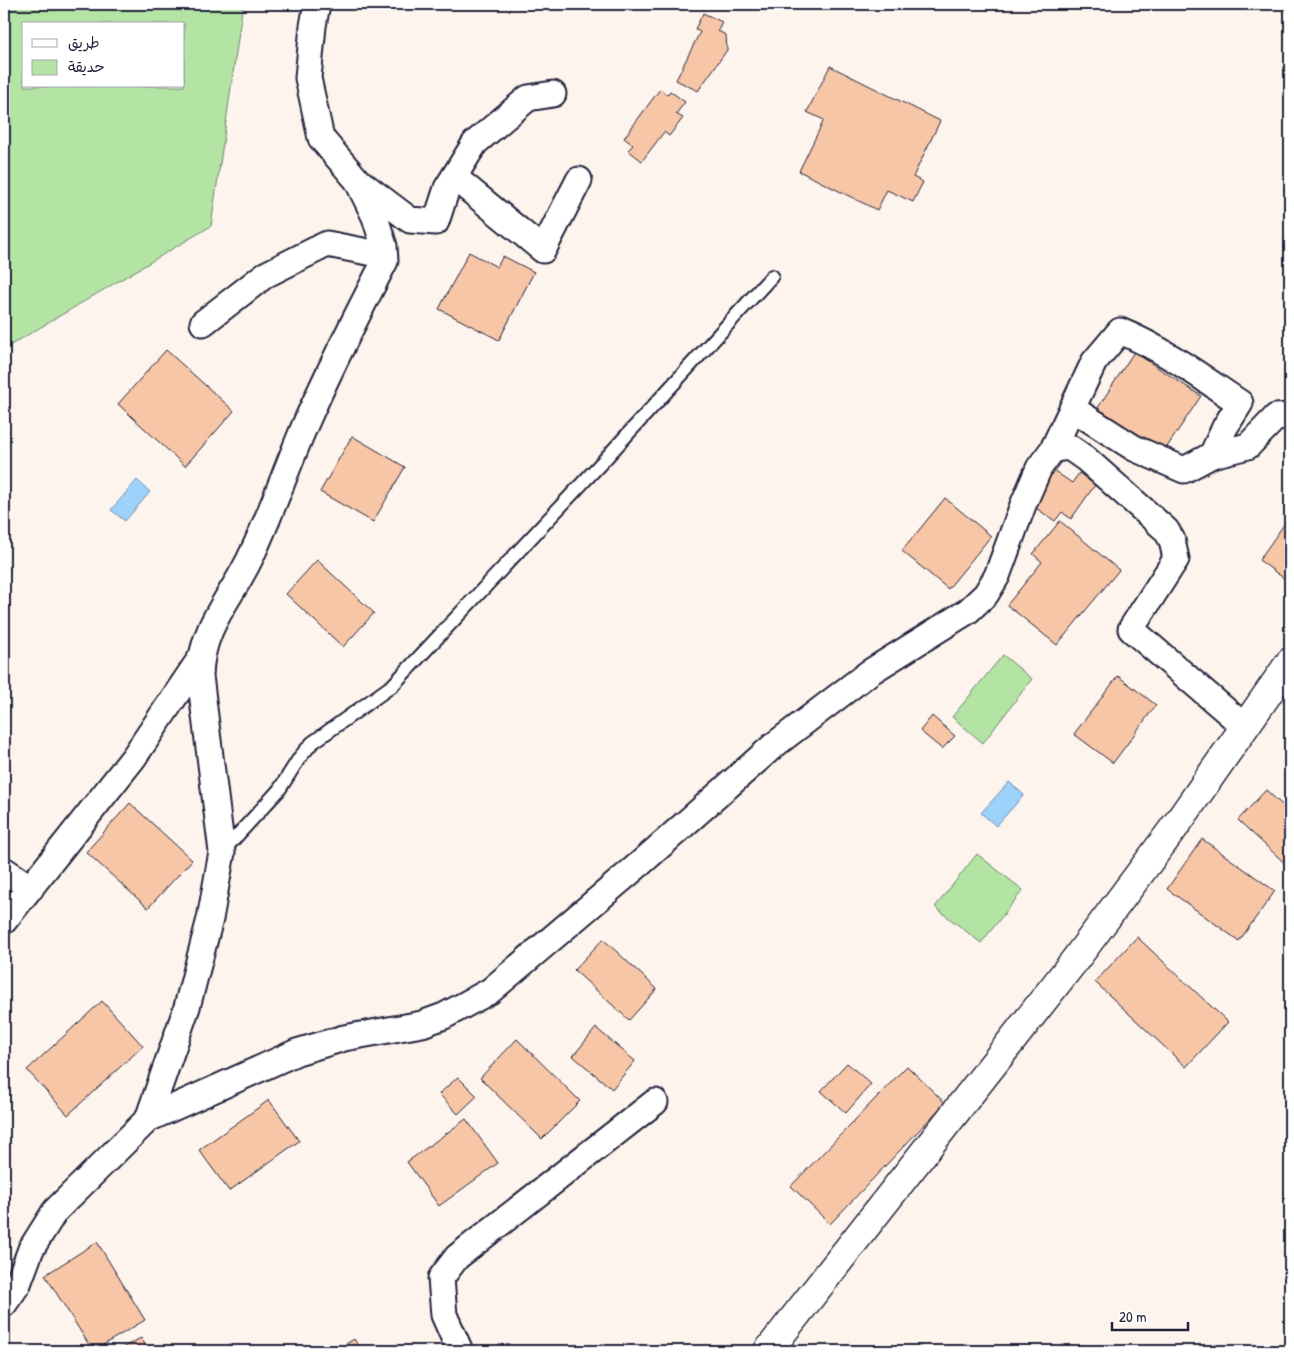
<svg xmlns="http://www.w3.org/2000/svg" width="1294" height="1355" viewBox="0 0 1294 1355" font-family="'Patrick Hand','Playpen Sans Arabic',sans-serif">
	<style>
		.green { fill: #b3e4a4; stroke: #6a8370; fill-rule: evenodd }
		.water { fill: #9dd2fb; stroke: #6c8cae }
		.building { fill: #f7c6a6; stroke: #22223b }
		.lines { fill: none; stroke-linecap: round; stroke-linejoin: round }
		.service-casing { stroke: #22223b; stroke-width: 16 }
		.minor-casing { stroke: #22223b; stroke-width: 29 }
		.secondary-casing { stroke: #22223b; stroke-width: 31 }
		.service { stroke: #fff; stroke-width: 12 }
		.minor { stroke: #fff; stroke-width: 25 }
		.secondary { stroke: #fff; stroke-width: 28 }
	</style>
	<rect width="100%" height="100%" fill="#fdf4ed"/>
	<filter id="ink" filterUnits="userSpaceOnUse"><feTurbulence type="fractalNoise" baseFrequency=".02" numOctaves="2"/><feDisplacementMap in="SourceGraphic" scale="10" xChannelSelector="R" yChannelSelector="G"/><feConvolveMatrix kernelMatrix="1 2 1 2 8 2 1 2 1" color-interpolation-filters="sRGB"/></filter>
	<g filter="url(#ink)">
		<path class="green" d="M4 4H243L211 226 4 349ZM24 24H184V86H24Z
			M1003 655 1032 679 983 743 952 717Z
			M977 854 1023 890 981 943 935 907Z"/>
		<path class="water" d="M137 480 150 492 125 521 111 510Z
			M1009 782 1024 795 996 826 981 813Z"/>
		<path class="building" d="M703 13 722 22 718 31 726 35 727 50 698 91 676 80 700 32 695 29Z
			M830 66 940 121 913 177 923 182 913 202 887 190 877 210 799 171 824 120 807 112Z
			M660 89 667 95 670 91 685 102 676 114 683 118 669 136 664 132 642 161 628 150 633 145 624 138Z
			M469 252 497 267 503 256 534 272 499 340 439 309Z
			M166 350 234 411 185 466 118 404Z
			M1134 352 1201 396 1163 453 1097 409Z
			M352 436 405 467 373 522 320 492Z
			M1053 470 1072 483 1079 473 1095 485 1071 519 1062 512 1055 521 1030 504Z
			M945 498 991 536 948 589 902 551Z
			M1290 516V583L1259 560Z
			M1060 521 1119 570 1057 645 1007 605 1042 562 1033 554Z
			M317 560 374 613 343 647 286 594Z
			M1118 676 1156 705 1113 763 1074 734Z
			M932 716 955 736 942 749 920 731Z
			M1266 790 1290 812V868L1238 820Z
			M130 803 192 860 148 908 86 852Z
			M1202 839 1275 891 1239 941 1167 889Z
			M1137 937 1228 1022 1186 1067 1095 982Z
			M603 939 657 989 629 1020 574 970Z
			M102 1001 143 1046 68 1115 27 1070Z
			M596 1028 635 1061 612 1089 573 1056Z
			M517 1039 580 1101 542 1139 480 1078Z
			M847 1063 871 1084 846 1113 821 1091Z
			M907 1066 945 1103 830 1224 791 1186Z
			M458 1077 477 1096 458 1114 439 1094Z
			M269 1100 299 1141 229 1191 199 1150Z
			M466 1119 498 1163 439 1206 407 1162Z
			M97 1242 145 1320 93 1351 45 1275Z
			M141 1338 149 1351H116Z
			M354 1339 362 1351H335Z"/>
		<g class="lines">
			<defs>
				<path id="service" d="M222 852 279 790 300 757 312 743 393 685 605 459 772 276"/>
				<path id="minor" d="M454 177 543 250 579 180
					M361 183 410 220 436 222 447 188 475 143 528 98 553 94
					M203 323 265 275 327 244 368 252H384
					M1053 449 1094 362 1120 331C1164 349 1201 377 1240 403L1225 427 1212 455 1184 470 1134 448 1073 409
					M1212 455 1248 446 1276 417 1290 416
					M4 870 31 888
					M4 921 134 757 200 659
					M148 1119 187 1007 210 919 222 852 200 676C201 624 234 596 253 552 272 511 287 467 305 425 329 370 357 315 385 261L384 246 375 217 357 180 321 138 308 78 313 26 317 4
					M4 1304 18 1284 31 1249 55 1211 148 1119 297 1052 344 1038 422 1024 444 1016 490 991 642 862 773 746 870 672 968 611 986 594 997 576 1023 505 1039 468 1053 449 1069 447 1086 459 1166 530 1172 540 1176 559 1131 629 1245 727
					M460 1351 444 1315 441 1278 457 1257 655 1102"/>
				<path id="secondary" d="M768 1351 1075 960 1179 821 1290 662"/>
			</defs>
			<use href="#service" class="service-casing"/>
			<use href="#minor" class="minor-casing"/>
			<use href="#secondary" class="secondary-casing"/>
			<use href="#service" class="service"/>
			<use href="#minor" class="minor"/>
			<use href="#secondary" class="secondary"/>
		</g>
	</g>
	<rect width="1294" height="1355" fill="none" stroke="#fff" stroke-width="20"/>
	<rect x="10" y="10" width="1274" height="1335" fill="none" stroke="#22223b" stroke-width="2" filter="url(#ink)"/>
	<rect x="22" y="22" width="162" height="65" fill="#ffffff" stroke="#a7a7b1"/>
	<rect x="32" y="39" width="25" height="8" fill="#ffffff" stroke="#a7a7b1"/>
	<text x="68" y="48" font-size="15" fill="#22223b">طريق</text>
	<rect x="32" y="60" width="25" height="15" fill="#b3e4a4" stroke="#a7a7b1"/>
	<text x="68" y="72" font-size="15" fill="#22223b">حديقة</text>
	<path d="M1112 1322v8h76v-8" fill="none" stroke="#22223b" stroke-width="2.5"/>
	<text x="1119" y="1322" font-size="15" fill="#22223b" stroke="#ffffff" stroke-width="4" paint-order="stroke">20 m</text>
</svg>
